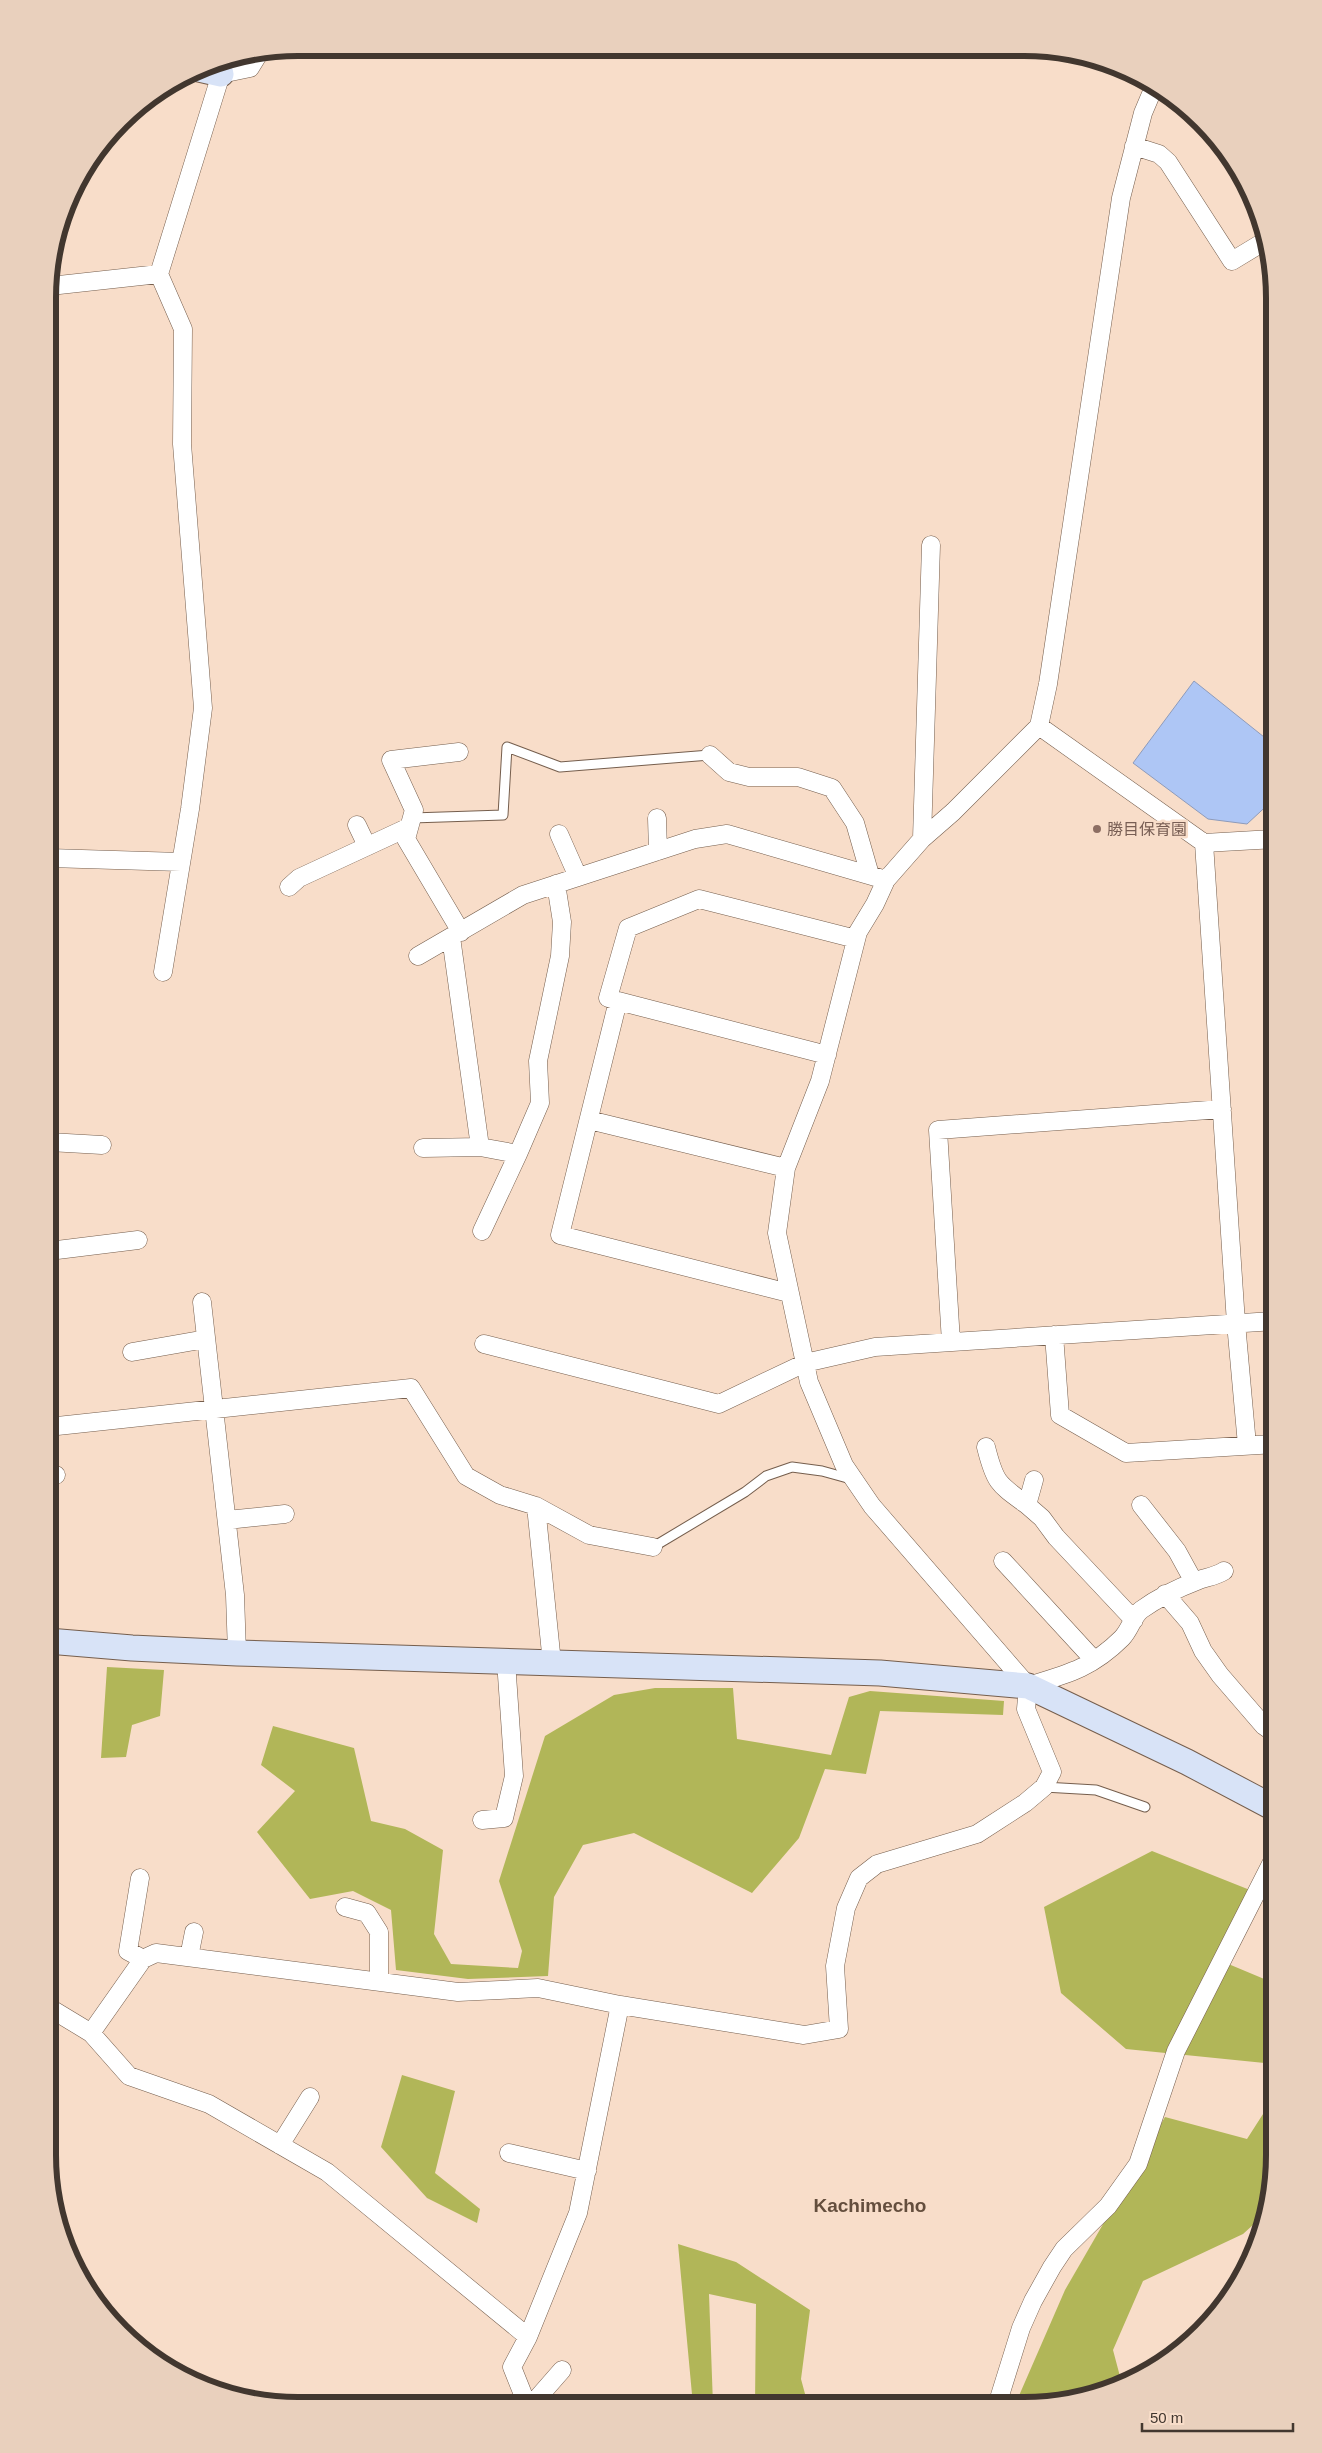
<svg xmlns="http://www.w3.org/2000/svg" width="1322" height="2453" viewBox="0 0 1322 2453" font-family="Helvetica,'Noto Sans JP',sans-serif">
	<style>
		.forest { fill: #b1b658 }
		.water { fill: #aec6f5; stroke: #8e9bba }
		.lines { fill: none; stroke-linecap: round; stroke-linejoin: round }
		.lane-casing { stroke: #755e4d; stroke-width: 11 }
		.street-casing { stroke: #755e4d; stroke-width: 19 }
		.secondary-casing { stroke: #755e4d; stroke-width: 27 }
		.lane { stroke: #fff; stroke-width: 9 }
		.street { stroke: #fff; stroke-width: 18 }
		.secondary { stroke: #d8e3f7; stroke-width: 25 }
		.education-dot { fill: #8d6e63; stroke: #f8ddc9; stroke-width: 2 }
		.labels { text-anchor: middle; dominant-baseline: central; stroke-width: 5; stroke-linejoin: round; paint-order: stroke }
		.education-label { font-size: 16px; fill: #785e54; stroke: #f8ddc9; text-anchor: start }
		.quarter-label { font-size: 19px; font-weight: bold; fill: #644e3d; stroke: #f8ddc9 }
		.rim { fill: none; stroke: #42372f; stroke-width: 6 }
	</style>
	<rect width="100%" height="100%" fill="#f8ddc9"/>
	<path class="forest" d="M107 1667 164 1670 160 1716 132 1725 126 1757 101 1758Z
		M655 1688H733L737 1739 831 1755 849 1697 870 1691 1004 1701 1003 1715 880 1711 866 1774 825 1769 799 1838 752 1893 634 1833 583 1845 554 1897 548 1976 468 1979 396 1970 391 1910 353 1891 310 1899 257 1832 295 1791 261 1765 273 1726 354 1748 371 1821 405 1829 443 1850 434 1934 451 1964 518 1968 522 1951 499 1881 545 1736 614 1695Z
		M1152 1851 1260 1894 1226 1963 1274 1983V2064L1126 2049 1061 1993 1044 1907Z
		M402 2075 455 2091 435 2173 480 2209 477 2223 427 2198 381 2147Z
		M1274 2097V2172L1264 2215 1243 2234 1143 2281 1113 2350 1122 2384 1105 2392 1020 2405 1018 2398 1065 2290 1165 2117 1247 2139Z
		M678 2244 736 2262 810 2310 801 2379 808 2405H755L756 2304 709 2294 713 2405H693Z"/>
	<path class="water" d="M1194 681 1274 745V799L1247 824 1208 819 1133 763Z"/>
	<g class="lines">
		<defs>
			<path id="lane" d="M412 818 503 815 507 747 560 767 710 755
				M653 1547 745 1492 766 1476 792 1467 822 1471 851 1479
				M1044 1787 1096 1790 1145 1807"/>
			<path id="street" d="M1134 146 1159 154 1168 162 1232 261 1265 241
				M50 286 159 274
				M1039 726 1204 843 1274 839
				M459 752 391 760 414 810 406 839 461 932
				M710 755 729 772 749 777H798L832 788 855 823 870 875
				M657 818 658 851
				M357 825 367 846
				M559 834 578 877
				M922 839 931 545
				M1204 843 1236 1323 1247 1445
				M49 858 181 862
				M289 887 299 878 409 827
				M418 956 523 895 695 839 727 834 886 880
				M163 972 190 809 203 708 182 444 183 329 159 274 221 74 250 68 258 55
				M618 1001 827 1055
				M589 1120 786 1168
				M49 1142 102 1145
				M480 1147 518 1154 482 1231
				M423 1148 480 1147 451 937
				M518 1154 540 1103 538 1061 560 956 562 922 556 884
				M49 1251 138 1240
				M789 1293 560 1235 618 1001 608 998 628 928 699 899 856 939
				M202 1302 235 1595 237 1653
				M1054 1335 1060 1415 1126 1453 1274 1444
				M951 1342 938 1130 1222 1109
				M484 1344 719 1404 805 1363 875 1347 1274 1321
				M132 1352 206 1339
				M48 1427 411 1388 466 1476 500 1495 536 1506
				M986 1447C995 1483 998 1484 1027 1505
				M48 1476 56 1475
				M1034 1480 1027 1505 1042 1518 1056 1537 1134 1620
				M1141 1505 1177 1551 1194 1582
				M227 1520 285 1514
				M1003 1561 1094 1660
				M1165 1594 1190 1623 1203 1651 1220 1675 1264 1726 1274 1733
				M552 1663 536 1506 589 1535 653 1547
				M1028 1686C1068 1674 1092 1668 1122 1638 1130 1630 1133 1616 1141 1610 1159 1597 1178 1588 1199 1580 1208 1577 1216 1576 1224 1571
				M482 1820 504 1818 514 1776 506 1661
				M140 1878 128 1951 143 1959
				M345 1907 367 1913 379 1932V1981
				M189 1957 194 1932
				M48 2007 91 2033 129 2076 209 2104 327 2172 528 2337 578 2213 620 2005
				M91 2033 143 1959 156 1953 458 1992 538 1988 620 2005 804 2035 839 2029 835 1966 846 1908 859 1878 877 1864 977 1834 1025 1803 1044 1787 1052 1772 1026 1709 1028 1686 872 1506 844 1465 809 1382 777 1233 786 1168 820 1081 858 932 875 904 886 880 922 839 953 812 1039 726 1048 684 1121 198 1143 113 1154 87
				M280 2145 310 2097
				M509 2153 587 2171
				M528 2337 512 2367 524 2397 537 2404
				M534 2402 562 2370
				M997 2405 1021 2328 1033 2301 1052 2267 1064 2249 1108 2206 1138 2164 1176 2051 1274 1858"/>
			<path id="secondary" d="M199 69 221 74
				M48 1641 132 1648 237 1653 880 1673 1028 1686 1187 1762 1274 1808"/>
		</defs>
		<use href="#lane" class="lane-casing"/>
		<use href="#street" class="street-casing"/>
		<use href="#secondary" class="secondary-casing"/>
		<use href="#lane" class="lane"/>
		<use href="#street" class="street"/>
		<use href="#secondary" class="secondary"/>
	</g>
	<circle class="education-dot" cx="1097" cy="829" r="5"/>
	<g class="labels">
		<g class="education-label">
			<text x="1107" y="829">勝目保育園</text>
		</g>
		<g class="quarter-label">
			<text x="870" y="2205">Kachimecho</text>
		</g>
	</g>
	<path d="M0 0H1322V2453H0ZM298 56H1024A242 242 0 0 1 1266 298V2155A242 242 0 0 1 1024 2397H298A242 242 0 0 1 56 2155V298A242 242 0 0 1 298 56Z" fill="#e9d0bd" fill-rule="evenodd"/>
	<path class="rim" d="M298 56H1024A242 242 0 0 1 1266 298V2155A242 242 0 0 1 1024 2397H298A242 242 0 0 1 56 2155V298A242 242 0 0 1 298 56Z"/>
	<path d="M1142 2423v8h151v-8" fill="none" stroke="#42372f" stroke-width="2.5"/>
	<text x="1150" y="2423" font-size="15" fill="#42372f" stroke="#f8ddc9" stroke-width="4" paint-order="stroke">50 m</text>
</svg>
